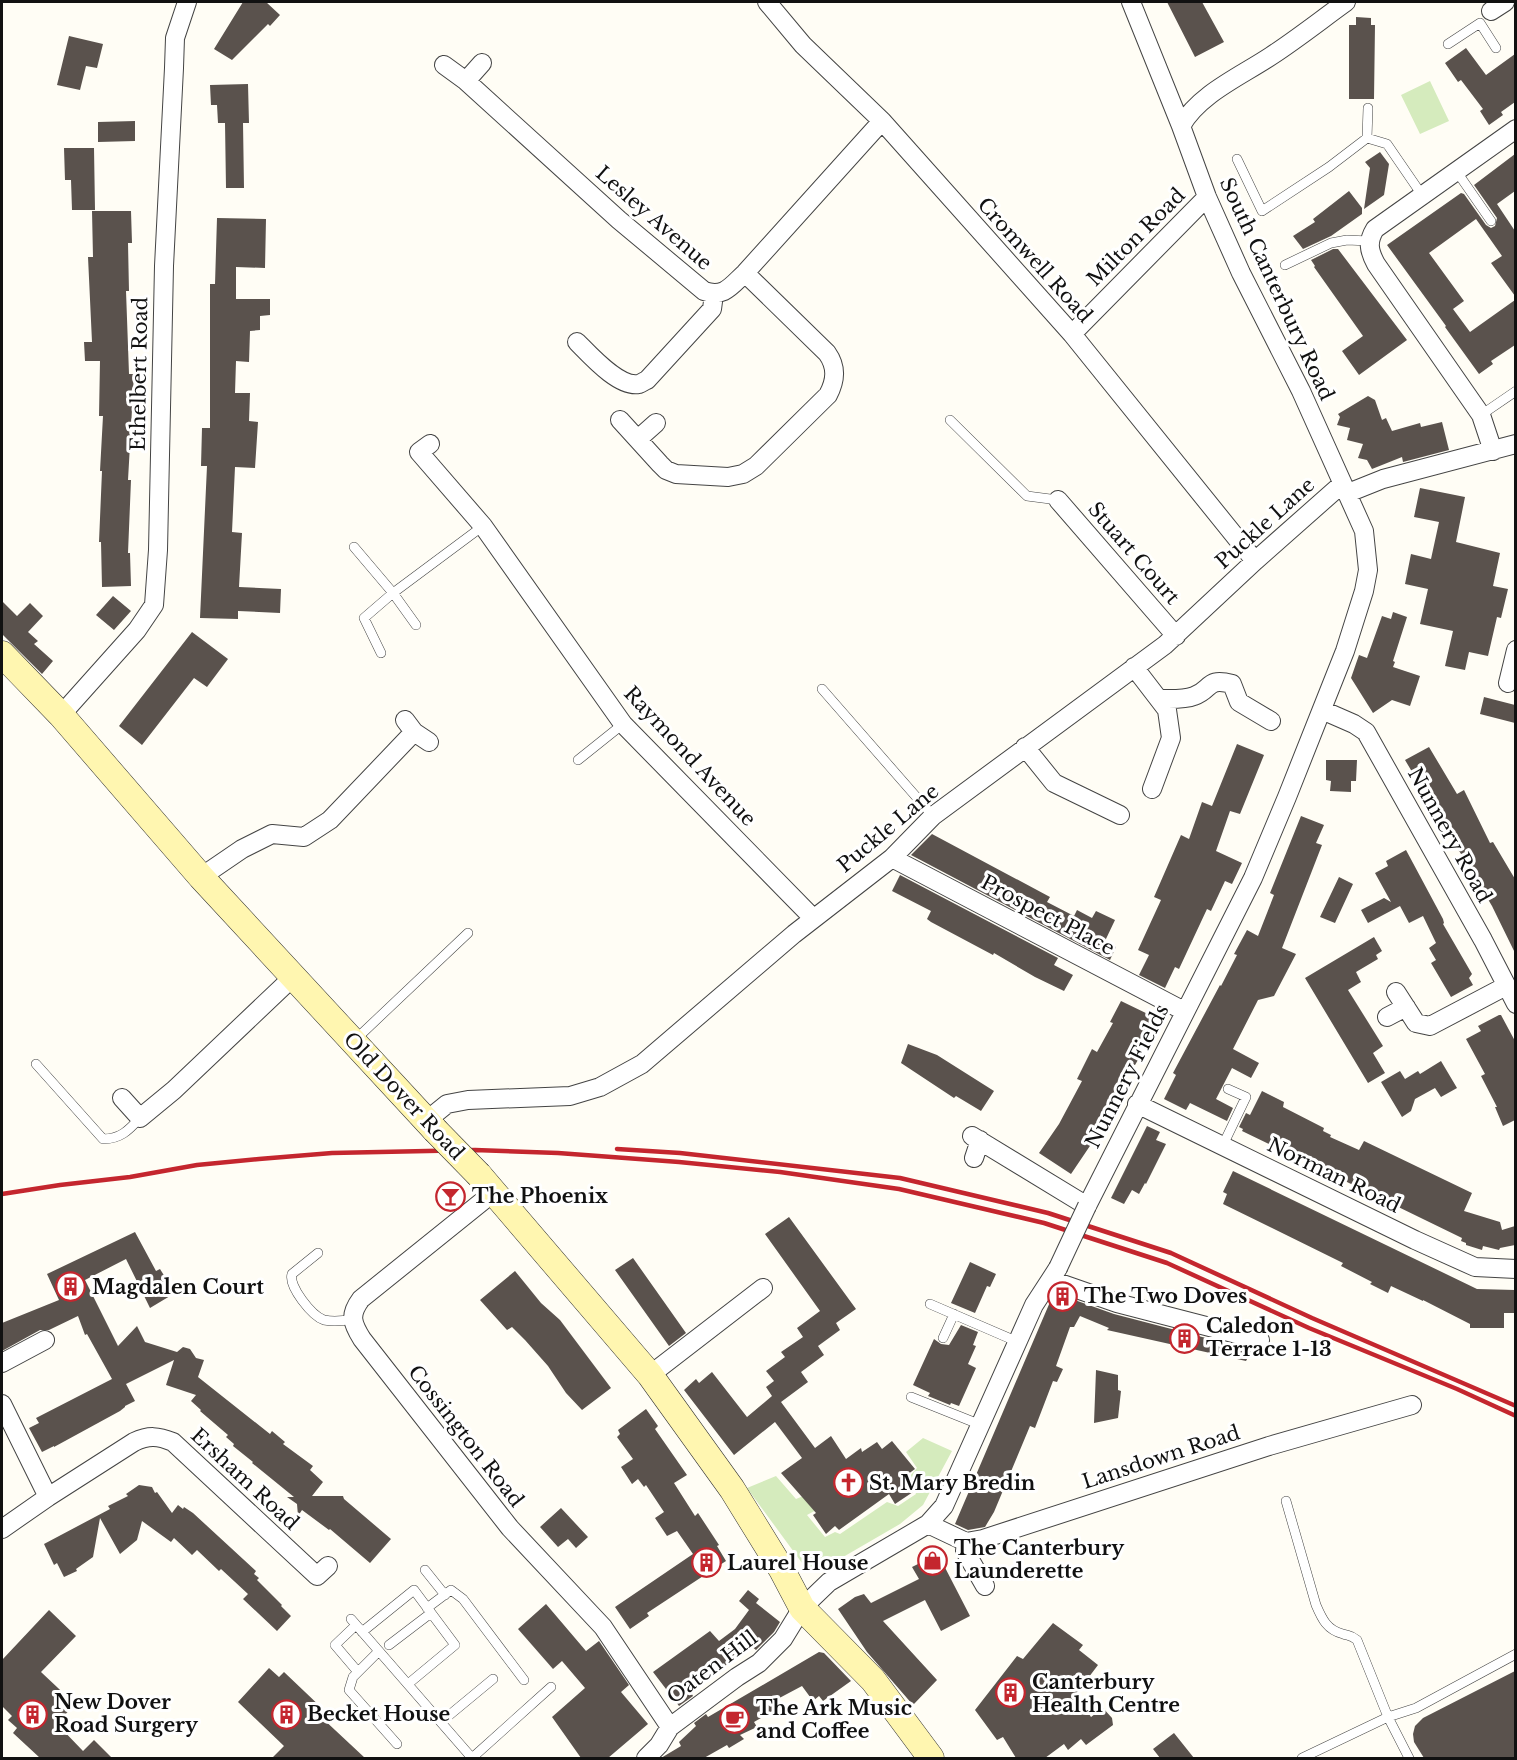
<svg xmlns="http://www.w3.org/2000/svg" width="1517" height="1760" viewBox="0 0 1517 1760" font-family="'Libre Baskerville',serif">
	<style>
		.green { fill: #d5ebbd }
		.building { fill: #5a524d }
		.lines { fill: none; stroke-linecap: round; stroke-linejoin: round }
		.lane-casing { stroke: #444; stroke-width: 10 }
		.street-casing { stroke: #444; stroke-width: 20 }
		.secondary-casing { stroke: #333; stroke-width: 27 }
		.lane { stroke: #fff; stroke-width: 9 }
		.street { stroke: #fff; stroke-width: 18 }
		.secondary { stroke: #fff6b0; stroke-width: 26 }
		.rail { stroke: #c4262e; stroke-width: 4.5 }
		.street-bridge-casing { stroke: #444; stroke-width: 20; stroke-linecap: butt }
		.secondary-bridge-casing { stroke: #333; stroke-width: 27; stroke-linecap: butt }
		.street-bridge { stroke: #fff; stroke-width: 18 }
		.secondary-bridge { stroke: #fff6b0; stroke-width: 26 }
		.labels { text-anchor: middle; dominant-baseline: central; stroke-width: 6; stroke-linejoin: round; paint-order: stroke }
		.street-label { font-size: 20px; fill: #111; stroke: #fff }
		.poi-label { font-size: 20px; font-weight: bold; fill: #111; stroke: #fff; text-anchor: start }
	</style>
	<rect width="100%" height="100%" fill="#fffdf5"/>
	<path class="green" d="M1430 81 1449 121 1420 134 1401 95Z
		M923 1438 952 1451 923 1505 900 1524 819 1571 802 1563 747 1488 776 1476 796 1499 808 1494 818 1509 807 1515 825 1537 835 1532 840 1534 887 1502 898 1506 916 1494 909 1477 917 1468 906 1452Z"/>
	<path class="building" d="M243 2H266L280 15 270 26 268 24 232 60 214 49Z
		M1167 2H1202L1224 42 1195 57Z
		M1356 17 1371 18V25H1375L1374 99H1349V25H1356Z
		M69 36 103 44 97 68 86 66 80 90 57 85Z
		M1466 48 1486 75 1515 54V102L1501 112 1503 115 1489 125 1480 111 1483 109 1461 80 1458 82 1445 63Z
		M248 84 249 123H243L244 188H226L225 123H218L217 105H211L210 85Z
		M135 121V141L98 142V122Z
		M64 148H94L95 210H72L71 180H65Z
		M1380 152 1389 164 1384 195 1364 209 1370 168 1365 162Z
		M1515 154V191L1497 204 1515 231V296L1491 263 1502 256 1476 219 1429 253 1464 301 1453 309 1470 332 1515 300V345L1491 361 1493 364 1479 374 1445 327 1446 326 1387 245 1461 193 1464 194 1486 225 1491 228 1495 226 1497 218 1474 185Z
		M1349 191 1362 208V214L1331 236 1303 249 1293 236 1315 222 1313 219Z
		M92 211H131L132 243H128L129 291H126L129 374H134L128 480H131L128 553H130L131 586 102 587 101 542H99L102 471H100L103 416H99L100 361H85L84 342H92L88 257H93Z
		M217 218 266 219 265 268 236 267V299H270V315L260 316V330L250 331 249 362 236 361 235 393H250L249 421 258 422 255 468 235 467 232 532 242 533 239 587 281 589 280 613 238 611V619L200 618 207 466H201L202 428H210V284H215Z
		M1333 249H1338L1407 340 1359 375 1342 351 1363 336 1314 267 1315 266 1311 260Z
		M1368 396 1375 400 1382 420 1386 418 1392 431 1420 423 1421 427 1442 422 1449 450 1403 462 1402 457 1372 469 1367 460 1358 458 1363 444 1347 440 1350 428 1337 425 1340 417 1338 414Z
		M1420 488 1465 497 1456 542 1500 553 1493 586 1508 589 1501 618 1497 617 1488 656 1469 652 1465 670 1445 666 1453 631 1420 624 1428 589 1405 584 1411 554 1431 559 1439 522 1414 517Z
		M113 596 131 611 114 630 96 615Z
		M2 601 17 616 30 603 43 616 28 632 38 641 34 644 53 661 42 674 2 634Z
		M1393 612 1407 617 1393 661 1395 662 1393 667 1420 676 1410 706 1392 700 1373 713 1351 678 1359 655 1367 658 1382 616 1391 619Z
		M192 632 228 659 207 687 194 678 142 745 119 726Z
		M1484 697 1515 705V723L1480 714Z
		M1237 744 1264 755 1240 814 1230 811 1216 851 1242 863 1232 884 1225 881 1211 911 1207 909 1179 969 1175 967 1165 988 1139 975 1149 955 1138 950 1161 900 1154 897 1181 835 1189 839 1202 802 1212 806Z
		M1429 747 1457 794 1464 790 1490 843 1493 842 1515 879V953L1492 906 1405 760Z
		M1326 760H1357L1356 781H1351V792L1330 791 1331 781 1326 780Z
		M1301 816 1324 825 1316 843 1322 845 1282 948 1296 954 1274 996 1258 1000 1233 1049 1259 1063 1251 1078 1232 1068 1216 1099 1233 1108 1227 1121 1190 1103 1186 1110 1164 1099 1176 1075 1173 1073 1220 985 1221 986 1237 955 1234 954 1247 930 1258 936 1274 895 1270 893Z
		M932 834 1050 897 1047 902 1074 916 1077 910 1092 918 1096 911 1115 920 1105 941 1116 947 1110 960 911 855Z
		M1406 850 1443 919 1444 923 1443 924 1472 974 1469 978 1473 985 1451 997 1431 963 1436 960 1429 948 1436 943 1423 916 1409 923 1400 906 1368 923 1361 910 1384 898 1391 902 1375 873 1388 866 1386 861Z
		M900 875 1058 958 1054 965 1073 975 1064 991 1035 977 994 953 993 955 931 922 927 919 931 911 892 891Z
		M1339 877 1353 884 1335 923 1320 917Z
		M1374 937 1382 951 1376 955 1378 959 1356 972 1361 982 1348 990 1383 1046 1373 1053 1385 1073 1368 1083 1305 978Z
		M1121 1001 1152 1016 1135 1049 1142 1053 1135 1065H1133L1098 1134 1071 1174 1039 1153 1059 1124 1082 1081 1077 1079 1092 1049 1097 1052 1113 1023 1110 1022Z
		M1499 1015H1501L1515 1041V1120L1503 1126 1495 1107H1497L1481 1076 1485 1074 1466 1039 1481 1031 1478 1026Z
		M908 1044 937 1055 994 1091 981 1111 956 1096 954 1098 901 1063Z
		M1441 1061 1457 1088 1441 1097 1435 1088 1415 1099 1411 1111 1402 1117 1381 1082 1400 1071 1405 1079 1418 1071 1420 1074Z
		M1262 1091 1284 1102 1283 1107 1324 1128 1323 1131 1331 1135 1330 1137 1359 1150 1364 1141 1472 1193 1464 1211 1500 1222 1502 1230 1515 1226V1245L1500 1248 1499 1250 1483 1246 1482 1250 1466 1245V1243L1461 1241 1462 1238 1242 1131 1243 1129 1239 1127 1246 1113 1250 1115Z
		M1147 1126 1160 1132 1156 1140 1166 1144 1146 1184 1145 1183 1139 1194 1132 1190 1124 1204 1111 1198Z
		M1233 1171 1477 1289 1515 1290V1313H1504V1328H1470V1324L1423 1300V1301L1391 1286 1388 1293 1370 1284 1372 1282 1341 1266 1343 1263 1223 1204 1227 1194 1223 1192Z
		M789 1217 856 1309 836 1323 840 1330 818 1346 824 1355 801 1372 808 1382 781 1402 815 1448 831 1436 846 1459 861 1448 862 1452 877 1442 882 1449 892 1441 915 1469 904 1477 913 1492 895 1504 889 1494 839 1530 835 1526 826 1534 813 1515 816 1513 781 1473 802 1458 775 1422 734 1455 684 1390 696 1379 699 1383 712 1372 747 1417 772 1396 766 1387 774 1381 766 1371 785 1357 781 1352 803 1337 797 1328 820 1311 765 1234Z
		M135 1232 156 1271 160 1269 175 1293 150 1308 126 1259 85 1280 118 1346 137 1326 145 1342 177 1352 183 1347 190 1349 196 1358 204 1360 198 1377 270 1434 272 1431 285 1442 283 1444 313 1466 310 1470 323 1482 312 1496H343L344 1499 391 1539 370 1563 330 1529 329 1530 302 1510 298 1516 297 1504 287 1497H294L252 1463 253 1462 233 1446 234 1444 226 1437 228 1435 200 1411 201 1410 191 1401 196 1395 166 1385 174 1360 126 1384 135 1401 125 1406V1407L120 1411 54 1447V1446L42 1452 29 1428 39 1423 36 1418 112 1379 87 1334 85 1335 78 1316 49 1330H40L2 1351V1323L59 1300 47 1274Z
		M633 1258 686 1333 669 1346 615 1270Z
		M970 1262 996 1274 990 1287 987 1286 975 1313 951 1303Z
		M515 1271 541 1303 560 1320 611 1388 582 1410 566 1393 548 1366 525 1340 512 1327 507 1330 480 1300Z
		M1055 1293 1114 1314 1252 1350 1246 1361 1107 1330 1109 1328 1080 1316 1074 1327H1070L1056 1366 1063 1369 1057 1382 1053 1381 1035 1428 1030 1426 994 1512 985 1527 968 1530 955 1524 1050 1302Z
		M961 1325 978 1332 973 1345 976 1346 968 1364 976 1368 959 1406 951 1403 950 1405 928 1396 930 1393 913 1385 934 1339 941 1344 949 1345Z
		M1096 1370 1118 1375V1390L1121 1391 1118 1418 1094 1423Z
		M646 1409 658 1426 655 1429 687 1475 674 1483 695 1516 698 1513 719 1545 717 1546 726 1561 647 1613 649 1616 630 1629 615 1607 693 1554 677 1531 667 1536 655 1518 664 1512 646 1485 644 1487 638 1479 632 1484 621 1467 633 1459 617 1437 620 1434 618 1430Z
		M139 1485 152 1487 155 1493 157 1492 172 1513 178 1505 183 1509 184 1507 193 1513 256 1571 254 1574 259 1578 257 1580 282 1605 281 1606 291 1616 277 1631 243 1599 248 1594 221 1569 219 1571 197 1550 192 1555 174 1538 171 1542 142 1521 137 1540 120 1554 100 1518 93 1557 76 1569 77 1571 64 1577 57 1563 54 1565 44 1544 110 1509 108 1506 128 1496 126 1494Z
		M561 1508 588 1537 576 1548 568 1539 558 1547 540 1527Z
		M938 1554 970 1616 941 1631 925 1600 883 1621 937 1680 913 1705 867 1652 838 1609 855 1597 864 1594 871 1603 919 1579 912 1567Z
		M748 1590 759 1599 756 1603 780 1622 774 1632 756 1650 751 1646 691 1692 693 1696 679 1706 653 1672 710 1631 719 1641 735 1629 749 1610 739 1601Z
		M546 1604 586 1651 599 1641 629 1685 621 1692 648 1724 608 1758H581L552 1717 585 1688 562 1661 553 1669 518 1629Z
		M49 1610 76 1636 41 1672 75 1704 60 1720 61 1722 58 1725 83 1751 94 1740 112 1758H40L13 1733 17 1728 8 1720 12 1716 2 1706V1660Z
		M1053 1623 1083 1645 1079 1650 1098 1665 1076 1694 1091 1717 1103 1708 1112 1718 1113 1725 1086 1745 1081 1739 1068 1750 1064 1744 1045 1758H1016L1003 1737 997 1740 975 1710 1017 1656 1023 1659Z
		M819 1652 824 1653 851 1681 823 1701 819 1696 813 1701 802 1686 770 1703 775 1710 754 1722 757 1727 740 1735 744 1739 729 1748 727 1745 704 1758H661L681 1746 679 1742 696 1726 694 1723 706 1714 708 1717Z
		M269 1668 279 1677 284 1672 325 1711 320 1716 365 1758H272L284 1746 238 1702Z
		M1515 1671V1758H1424L1414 1742 1413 1734 1415 1726 1423 1718Z
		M1174 1733 1194 1758H1160L1153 1749Z"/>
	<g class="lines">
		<defs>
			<path id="lane" d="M1448 44 1480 23 1496 48
				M1368 108 1367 138 1387 144 1422 195
				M1237 159 1262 211 1329 167 1367 138
				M1457 172 1491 221
				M1285 265 1331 243 1347 240 1369 241
				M1481 415 1516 391
				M950 420 1027 496 1058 500
				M354 547 393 593 416 625
				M381 653 364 618 393 593 483 526
				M822 689 933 816
				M578 760 623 724
				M355 1040 468 933
				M36 1064 103 1139C120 1139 128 1131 140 1118
				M1223 1145 1246 1097 1228 1089
				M318 1253 292 1274C288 1286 312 1316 324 1320 334 1322 343 1321 353 1319
				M930 1304 1018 1342
				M943 1338 954 1314
				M911 1397 981 1425
				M1286 1501 1316 1605C1322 1619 1327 1630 1343 1634 1349 1636 1351 1635 1357 1640L1388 1717 1416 1708 1516 1654
				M425 1570 445 1595
				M427 1608 451 1590 463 1599 524 1680
				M351 1619 472 1758 551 1687
				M356 1625 335 1645 358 1672
				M362 1632 414 1590 455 1645 408 1684
				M389 1645 431 1613
				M379 1651 353 1677 349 1690 397 1744
				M441 1722 493 1679
				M1302 1758 1388 1717 1409 1758"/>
			<path id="street" d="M767 2 803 45 882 121 1072 334 1255 561
				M1491 11 1505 2
				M444 65 466 81 619 220 704 291C724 298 731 286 745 273L882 121
				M466 81 482 63
				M1181 126C1199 94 1241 76 1271 56 1297 39 1321 20 1346 2
				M1072 334 1207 197
				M577 342C590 355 619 388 639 384 642 383 644 381 647 380L712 309 714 294
				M620 420 660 464 666 470 676 474 728 477 743 474 756 466 828 395C836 380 837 367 827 353L745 273
				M638 439 656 423
				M430 444 419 452 483 526 623 724 813 918
				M1493 451 1481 415 1376 264C1369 251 1367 242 1375 229L1516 129
				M1348 493 1383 479 1516 444
				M1058 500 1176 636
				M1134 667 1167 710 1171 738 1152 789
				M1508 683 1516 650
				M1160 699C1170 699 1184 700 1194 696 1212 690 1206 677 1232 684L1239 702 1271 721
				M1322 710 1354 724 1366 732 1483 940 1516 1004
				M61 715 137 630 154 605 158 550 164 266 174 68 175 38 187 2
				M405 720 414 732 429 742
				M1025 747 1054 783 1120 815
				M892 858 1184 1011
				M201 877 242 849 272 834 304 837 330 820 414 732
				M1396 992 1416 1023 1430 1026 1506 986
				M1387 1017 1406 1007
				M122 1098 140 1118 174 1090 293 977
				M1137 1104 1415 1240 1475 1267 1516 1269
				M426 1121 447 1104 468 1100 570 1096 600 1087 642 1064 794 934 892 858 933 816 1165 645 1255 561 1342 484
				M972 1136 1087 1206 1253 878 1287 797 1345 651 1364 591 1368 570 1364 531 1301 391 1241 273 1207 197 1181 126 1131 2
				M974 1158 980 1140
				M494 1192 361 1299C349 1315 352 1323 362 1339L510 1528 603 1627 670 1727
				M1051 1280 1117 1303 1260 1340
				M2 1363 45 1340
				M650 1375 763 1288
				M2 1404 48 1497
				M928 1524 966 1542 983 1539 1269 1446 1412 1405
				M2 1529 48 1497 134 1442C149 1435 158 1436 173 1442L317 1576 328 1566
				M966 1542 965 1551 985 1586
				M646 1758 659 1745 670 1727 737 1677 759 1663 783 1639 802 1608 829 1582 928 1524 944 1506 1034 1305 1058 1268"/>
			<path id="secondary" d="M2 654 61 715 201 877 435 1130
				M479 1175 650 1375 732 1489 782 1570 802 1608 873 1680 931 1758"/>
		</defs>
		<use href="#lane" class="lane-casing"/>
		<use href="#street" class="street-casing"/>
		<use href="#secondary" class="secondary-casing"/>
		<use href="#lane" class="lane"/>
		<use href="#street" class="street"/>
		<use href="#secondary" class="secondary"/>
		<path class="rail" d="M617 1149 680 1153 900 1178 1048 1213 1171 1253 1312 1318 1516 1406
			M2 1194 60 1185 130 1177 197 1165 259 1159 332 1153 475 1150 558 1153 679 1162 780 1172 899 1189 1044 1223 1167 1263 1309 1328 1457 1389 1516 1416"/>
		<defs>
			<path id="street-bridge" d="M1058 1268 1087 1206"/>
			<path id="secondary-bridge" d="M435 1130 479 1175"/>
		</defs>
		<use href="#street-bridge" class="street-bridge-casing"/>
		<use href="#secondary-bridge" class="secondary-bridge-casing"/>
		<use href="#street-bridge" class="street-bridge"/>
		<use href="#secondary-bridge" class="secondary-bridge"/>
	</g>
	<defs>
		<symbol id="bar-ring" viewBox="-11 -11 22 22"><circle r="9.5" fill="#fff" stroke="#c4262e" stroke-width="1.5"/><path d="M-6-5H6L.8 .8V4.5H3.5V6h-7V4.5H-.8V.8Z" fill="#c4262e"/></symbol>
		<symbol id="building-ring" viewBox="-11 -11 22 22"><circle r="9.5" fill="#fff" stroke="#c4262e" stroke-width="1.5"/><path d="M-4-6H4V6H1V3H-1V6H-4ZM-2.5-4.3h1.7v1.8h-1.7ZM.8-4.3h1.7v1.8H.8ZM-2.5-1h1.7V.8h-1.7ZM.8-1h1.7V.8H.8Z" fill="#c4262e"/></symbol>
		<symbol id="church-ring" viewBox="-11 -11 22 22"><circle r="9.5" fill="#fff" stroke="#c4262e" stroke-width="1.5"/><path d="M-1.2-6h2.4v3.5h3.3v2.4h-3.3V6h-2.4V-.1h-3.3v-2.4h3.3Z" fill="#c4262e"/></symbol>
		<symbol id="shop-ring" viewBox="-11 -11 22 22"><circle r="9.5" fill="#fff" stroke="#c4262e" stroke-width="1.5"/><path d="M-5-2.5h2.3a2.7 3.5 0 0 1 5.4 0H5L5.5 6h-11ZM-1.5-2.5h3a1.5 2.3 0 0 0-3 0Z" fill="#c4262e"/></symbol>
		<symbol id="cafe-ring" viewBox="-11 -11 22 22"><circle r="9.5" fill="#fff" stroke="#c4262e" stroke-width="1.5"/><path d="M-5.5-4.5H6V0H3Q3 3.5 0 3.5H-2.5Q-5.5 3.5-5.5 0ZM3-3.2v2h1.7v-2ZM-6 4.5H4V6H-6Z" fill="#c4262e"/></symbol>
	</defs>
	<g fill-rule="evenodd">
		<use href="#bar-ring" x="434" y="1180" width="33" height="33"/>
		<use href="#building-ring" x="54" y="1270" width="33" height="33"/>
		<use href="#building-ring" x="1046" y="1280" width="33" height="33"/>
		<use href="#building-ring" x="1168" y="1322" width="33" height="33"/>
		<use href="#church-ring" x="832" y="1466" width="33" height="33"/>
		<use href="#shop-ring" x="916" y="1544" width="33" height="33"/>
		<use href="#building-ring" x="690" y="1546" width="33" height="33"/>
		<use href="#building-ring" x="994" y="1676" width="33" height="33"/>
		<use href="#building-ring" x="16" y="1698" width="33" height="33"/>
		<use href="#building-ring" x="270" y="1698" width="33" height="33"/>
		<use href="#cafe-ring" x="718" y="1702" width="33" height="33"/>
	</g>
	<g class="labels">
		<g class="street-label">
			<text transform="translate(654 218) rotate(41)">Lesley Avenue</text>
			<text transform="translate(1136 237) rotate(-45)">Milton Road</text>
			<text transform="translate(1035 260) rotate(48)">Cromwell Road</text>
			<text transform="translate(1277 289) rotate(65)">South Canterbury Road</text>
			<text transform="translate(139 374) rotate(-89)">Ethelbert Road</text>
			<text transform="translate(1265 523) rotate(-42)">Puckle Lane</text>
			<text transform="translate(1134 553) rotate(49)">Stuart Court</text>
			<text transform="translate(690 756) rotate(47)">Raymond Avenue</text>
			<text transform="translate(888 828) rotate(-40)">Puckle Lane</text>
			<text transform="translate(1450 835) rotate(61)">Nunnery Road</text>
			<text transform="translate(1048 915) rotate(28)">Prospect Place</text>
			<text transform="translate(1127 1076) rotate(-63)">Nunnery Fields</text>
			<text transform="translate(404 1096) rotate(47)">Old Dover Road</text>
			<text transform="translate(1334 1175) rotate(26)">Norman Road</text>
			<text transform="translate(466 1436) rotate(52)">Cossington Road</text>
			<text transform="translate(1161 1457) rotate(-18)">Lansdown Road</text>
			<text transform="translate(245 1479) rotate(43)">Ersham Road</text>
			<text transform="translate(712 1667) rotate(-37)">Oaten Hill</text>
		</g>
		<g class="poi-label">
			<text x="472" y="1196">The Phoenix</text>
			<text x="92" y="1287">Magdalen Court</text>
			<text x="1084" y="1296">The Two Doves</text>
			<text x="1206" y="1326">Caledon<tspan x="1206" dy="23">Terrace 1-13</tspan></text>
			<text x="869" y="1483">St. Mary Bredin</text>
			<text x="954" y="1548">The Canterbury<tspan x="954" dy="23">Launderette</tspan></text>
			<text x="727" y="1563">Laurel House</text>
			<text x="1032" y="1682">Canterbury<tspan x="1032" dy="23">Health Centre</tspan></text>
			<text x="54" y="1702">New Dover<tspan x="54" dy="23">Road Surgery</tspan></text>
			<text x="756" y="1708">The Ark Music<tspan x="756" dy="23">and Coffee</tspan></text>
			<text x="307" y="1714">Becket House</text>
		</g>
	</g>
	<rect width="1517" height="1760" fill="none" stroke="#111111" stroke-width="6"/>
</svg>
